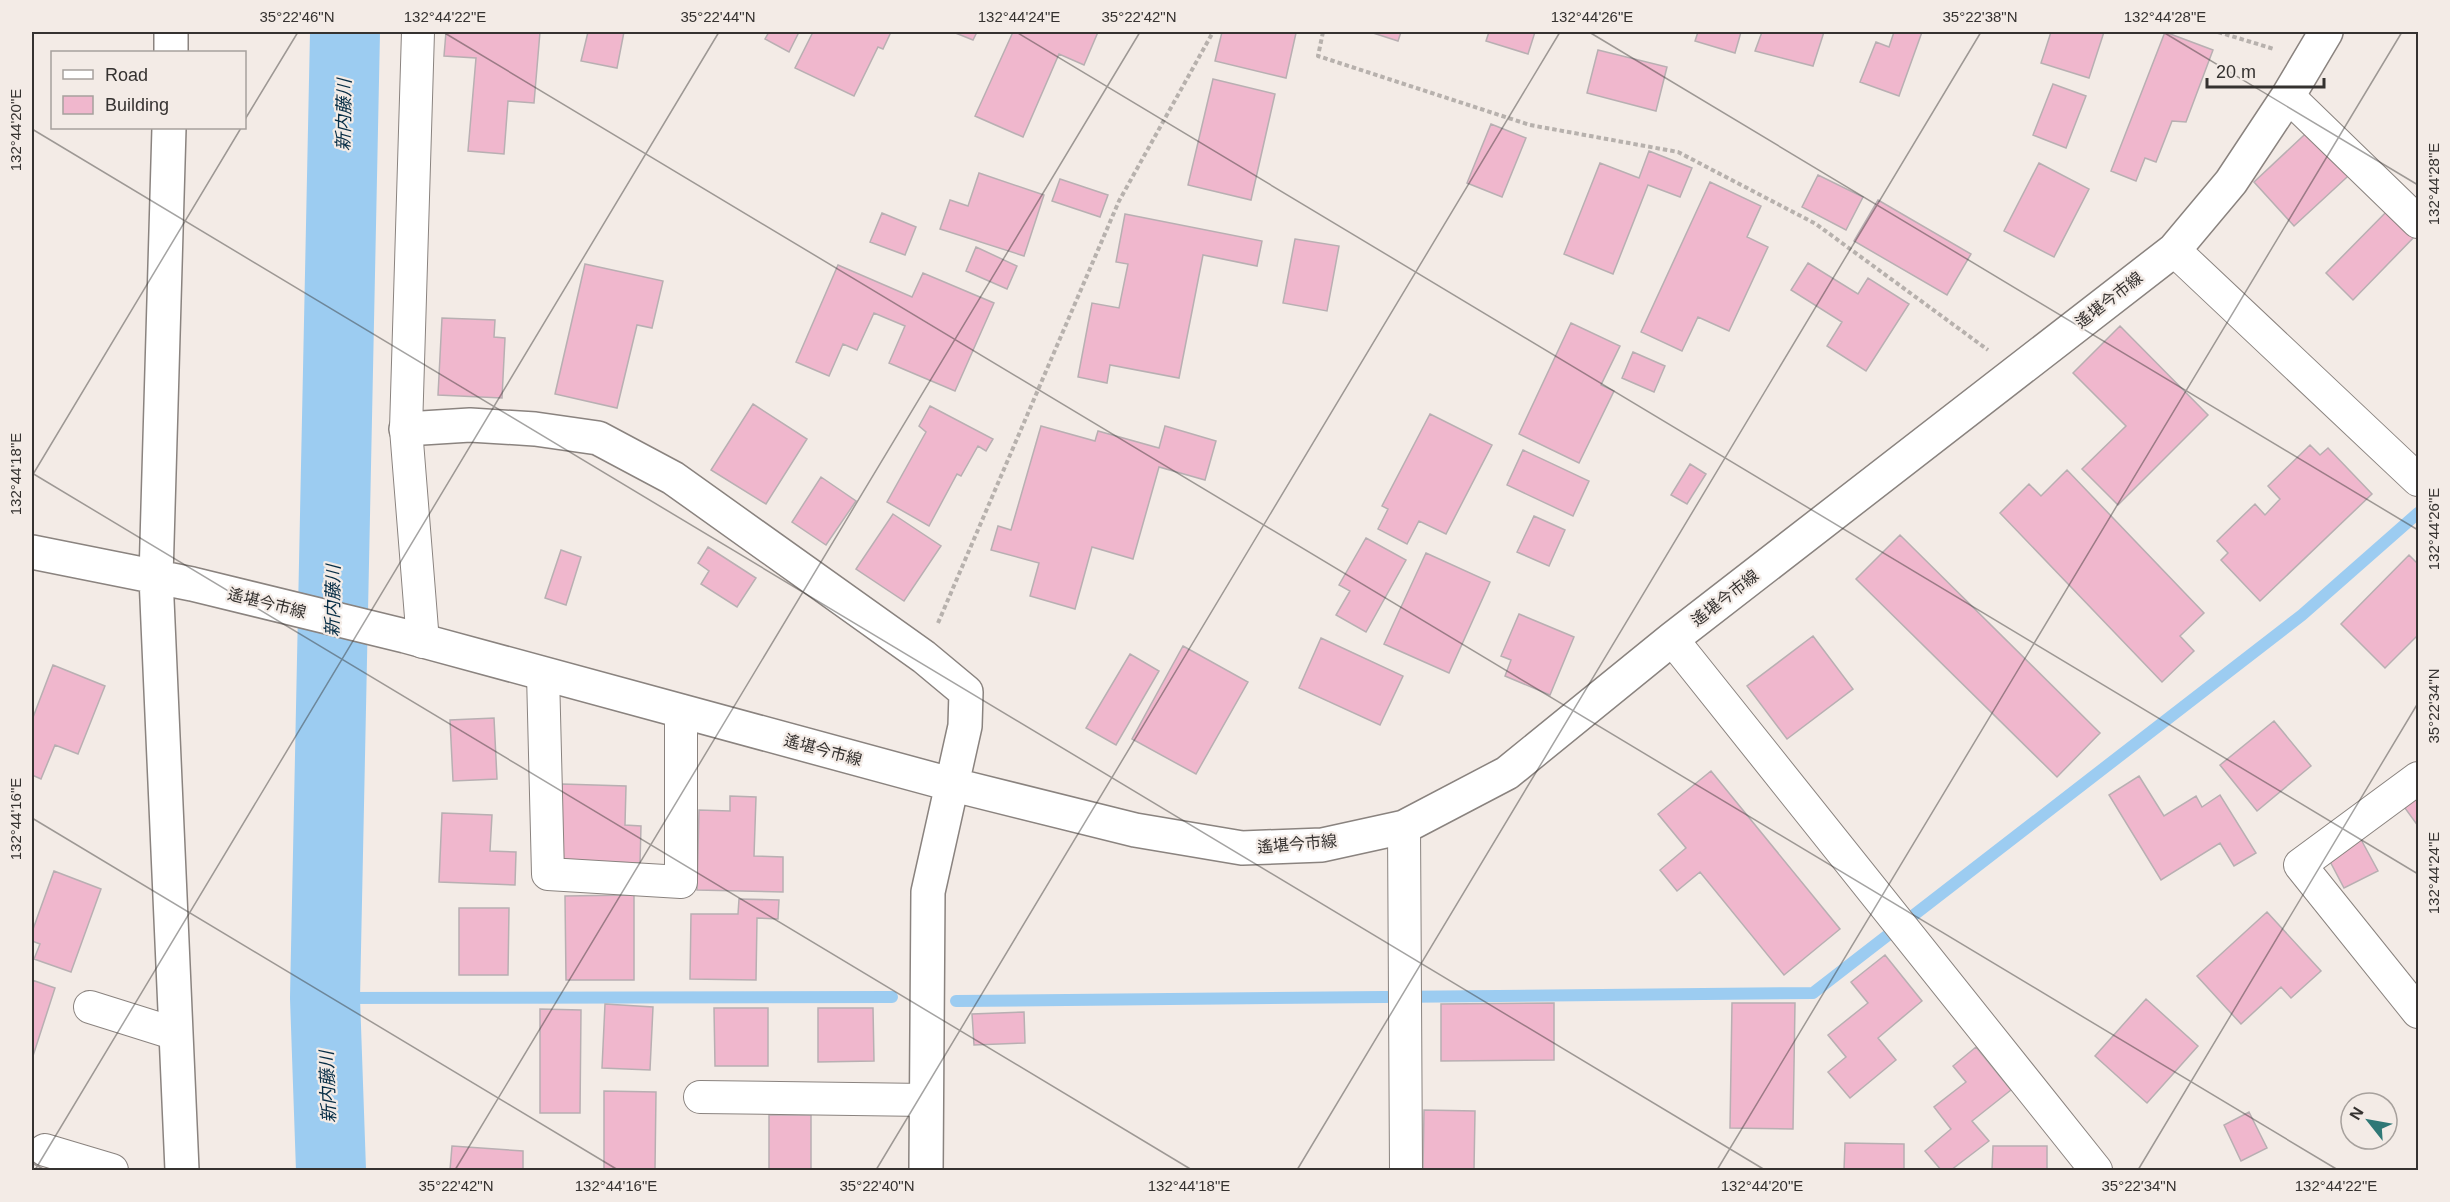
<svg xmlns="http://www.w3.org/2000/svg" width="2450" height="1202" viewBox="0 0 2450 1202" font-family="Arial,'Noto Sans JP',sans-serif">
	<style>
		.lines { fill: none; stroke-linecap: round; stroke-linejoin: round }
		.stream { stroke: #9cccf1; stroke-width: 12 }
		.river { stroke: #9cccf1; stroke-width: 70 }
		.building { fill: #f0b7cd; stroke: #b8afb2; stroke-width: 1.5 }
		.street-casing { stroke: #8a837f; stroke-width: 34 }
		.secondary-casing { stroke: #8a837f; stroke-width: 36 }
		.path { stroke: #b7b1ad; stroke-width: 4; stroke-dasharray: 4.5 3; stroke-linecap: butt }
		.street { stroke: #fff; stroke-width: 32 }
		.secondary { stroke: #fff; stroke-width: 33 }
		.ticks { fill: none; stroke: #353230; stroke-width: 1.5; stroke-opacity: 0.45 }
		.labels { text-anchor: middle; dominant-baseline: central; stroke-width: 4.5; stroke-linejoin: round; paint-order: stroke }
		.street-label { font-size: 16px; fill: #353230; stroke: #f3ebe6 }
		.water-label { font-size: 18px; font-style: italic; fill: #062d45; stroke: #f3ebe6 }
		.neatline { fill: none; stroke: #353230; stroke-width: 2 }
		.ticks-label { font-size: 15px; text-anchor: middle; fill: #353230 }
	</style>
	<rect width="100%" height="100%" fill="#f3ebe6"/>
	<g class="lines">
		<path class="stream" d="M325 998 892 997
			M956 1001 1813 993 2302 615 2418 513"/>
		<path class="river" d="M331 1170 325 998 345 32"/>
	</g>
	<path class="building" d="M446 32H540L534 103 508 101 504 154 468 151 476 58 444 56Z
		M588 32H624L617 68 581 61Z
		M769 32H799L789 52 765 39Z
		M813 32H891L883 49 878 47 854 96 795 68Z
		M953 32H977L973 40Z
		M1013 32H1098L1084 65 1059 54 1023 137 975 116Z
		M1222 32 1296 33 1286 78 1215 61Z
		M1370 32H1401L1398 41Z
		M1489 32H1535L1528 54 1486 41Z
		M1698 32H1741L1735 53 1695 41Z
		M1762 32H1824L1813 66 1755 51Z
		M1894 32H1922L1899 96 1860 82 1876 42 1889 47Z
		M2051 32H2104L2089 78 2041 63Z
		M2165 32 2213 50 2186 122 2172 121 2156 162 2145 158 2136 181 2111 171Z
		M1598 50 1667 67 1656 111 1587 93Z
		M1213 79 1275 94 1251 200 1188 185Z
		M2053 84 2086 96 2066 148 2033 135Z
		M2318 122 2359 166 2294 226 2254 182Z
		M1491 124 1526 138 1502 197 1467 183Z
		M1649 151 1692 168 1680 197 1648 185 1613 274 1564 254 1600 163 1639 178Z
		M2039 163 2089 189 2054 257 2004 231Z
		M979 173 1044 195 1024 256 940 229 950 200 968 206Z
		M1818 175 1863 197 1846 230 1802 207Z
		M1060 179 1108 195 1100 217 1052 201Z
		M1710 182 1761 206 1747 237 1768 247 1729 331 1698 317 1682 351 1641 332Z
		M1878 200 1971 254 1947 295 1854 241Z
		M2392 206 2418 233 2353 300 2326 273Z
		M882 213 916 227 905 255 870 242Z
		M1125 214 1262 241 1257 266 1203 255 1179 378 1110 365 1107 383 1078 377 1092 303 1119 308 1128 264 1116 262Z
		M1295 239 1339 246 1327 311 1283 303Z
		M976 247 1017 266 1007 289 966 271Z
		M1808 263 1858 294 1868 278 1909 304 1866 371 1827 346 1842 322 1791 290Z
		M585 264 663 281 652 328 637 325 617 408 555 394Z
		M838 265 912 297 923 273 994 303 955 391 889 363 905 326 874 313 857 350 843 344 829 376 796 362Z
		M442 318 495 320 494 337 505 338 502 398 438 395Z
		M1571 323 1620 346 1601 385 1614 391 1579 463 1519 434Z
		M2120 326 2208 415 2118 505 2082 469 2126 426 2073 373Z
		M1633 352 1665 366 1654 392 1622 378Z
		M753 404 807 439 766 504 711 470Z
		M930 406 993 439 986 451 978 446 961 476 957 474 929 526 887 502 926 432 919 426Z
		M1430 414 1492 445 1446 534 1419 521 1407 544 1378 529 1388 509 1382 506Z
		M1041 426 1095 441 1098 431 1159 448 1165 426 1216 441 1205 480 1159 467 1133 559 1092 547 1075 609 1030 596 1039 563 991 550 998 526 1011 530Z
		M2310 445 2320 455 2328 448 2372 494 2260 601 2221 560 2228 553 2217 541 2255 504 2265 515 2280 499 2268 486Z
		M1523 450 1589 481 1573 516 1507 485Z
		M1690 464 1706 474 1687 504 1671 495Z
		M2067 470 2204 613 2180 636 2194 651 2162 682 2000 513 2029 484 2041 496Z
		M821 477 856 501 826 545 792 522Z
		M893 514 941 546 904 601 856 569Z
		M1534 516 1565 530 1549 566 1517 552Z
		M1900 535 2100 733 2057 777 1856 579Z
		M1366 538 1406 560 1366 632 1336 615 1350 591 1339 585Z
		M708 547 756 578 737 607 701 584 709 571 698 563Z
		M561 550 581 557 566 605 545 598Z
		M1426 553 1490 582 1449 673 1384 644Z
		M2409 555 2418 564V635L2385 668 2341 624Z
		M1519 614 1574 637 1550 695 1505 676 1511 660 1501 656Z
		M1813 636 1853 689 1787 739 1747 686Z
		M1321 638 1403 676 1380 725 1299 688Z
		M1183 646 1248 682 1196 774 1132 739Z
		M1130 654 1159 671 1116 745 1086 728Z
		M53 665 105 686 78 754 55 745 41 779 32 775V720Z
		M494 718 497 779 453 781 450 720Z
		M2274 721 2311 766 2257 811 2220 765Z
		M1711 771 1840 929 1784 975 1700 872 1677 891 1660 870 1686 848 1658 814Z
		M2139 776 2164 816 2196 796 2202 807 2220 795 2256 853 2234 866 2220 843 2161 880 2109 795Z
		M562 784 626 786 625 825 641 826 640 863 560 861Z
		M2418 791V826L2402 804Z
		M730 796 756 797 754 856 783 857V892L697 890 699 810 730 811Z
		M442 813 492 815 490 851 516 852 515 885 439 882Z
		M2357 832 2378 871 2344 888 2324 850Z
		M54 871 101 889 71 972 34 959 40 944 32 941V932Z
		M634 895V980H566L565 896Z
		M739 899 779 900 778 919 757 918 756 980 690 979 691 914H738Z
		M459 908H509L508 975H459Z
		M2267 912 2321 971 2291 998 2281 987 2241 1024 2197 976Z
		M1885 955 1922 1001 1878 1038 1896 1060 1850 1098 1828 1072 1846 1057 1828 1035 1868 1003 1851 982Z
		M32 980 55 988 32 1059Z
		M2146 999 2198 1046 2147 1103 2095 1056Z
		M1554 1003V1060L1441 1061V1004Z
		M1732 1003H1795L1793 1129 1730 1128Z
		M605 1004 653 1007 650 1070 602 1068Z
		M714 1008H768V1066H715Z
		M818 1008H873L874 1061 818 1062Z
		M540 1009 581 1010 580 1113H540Z
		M1024 1012 1025 1043 974 1045 972 1014Z
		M1976 1047 2011 1090 1972 1121 1989 1141 1951 1170H1941L1925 1151 1951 1129 1934 1107 1966 1082 1953 1066Z
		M604 1091 656 1092 655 1170H604Z
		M1424 1110 1475 1111 1474 1170H1423Z
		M2249 1112 2267 1148 2241 1161 2224 1125Z
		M769 1115H811V1170H769Z
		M1845 1143 1904 1144V1170H1844Z
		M452 1146 523 1151V1170H450Z
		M1993 1146H2047V1170H1992Z"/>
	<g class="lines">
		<defs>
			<path id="street" d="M418 32 406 429 423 642
				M2288 96 2418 222
				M2174 250 2418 480
				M1672 639 2096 1170
				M543 674 548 874 681 882V711
				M2418 778 2300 865 2418 1012
				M1404 827 1406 1170
				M90 1007 176 1034
				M700 1097 926 1100
				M45 1150 112 1170"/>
			<path id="secondary" d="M171 52V32
				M169 128 156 577 182 1170
				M406 429 470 425 535 429 598 438 673 478 924 657 966 692 965 726 928 892 926 1170
				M32 552 192 584 405 636 950 784 1135 830 1242 848 1322 845 1404 827 1507 773 1672 639 2174 250 2231 182 2288 96 2326 32"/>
		</defs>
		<use href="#street" class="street-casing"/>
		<use href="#secondary" class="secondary-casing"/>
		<path class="path" d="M1323 32 1318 56 1530 125 1678 152 1816 224 1988 350
			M2218 32 2274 49
			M938 623 1119 201 1213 32"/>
		<use href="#street" class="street"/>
		<use href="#secondary" class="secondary"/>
	</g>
	<path class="ticks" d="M443 32 2338 1170M1016 32 2418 874M1589 32 2418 530M2163 32 2418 185M244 121 298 32M32 129 1765 1170M32 473 1192 1170M32 476 241 128M32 818 618 1170M32 1163 45 1170M35 1170 719 32M455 1170 1140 32M876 1170 1560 32M1297 1170 1981 32M1717 1170 2402 32M2138 1170 2418 703"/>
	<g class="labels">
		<g class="street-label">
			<text transform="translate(2109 300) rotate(-38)">遙堪今市線</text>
			<text transform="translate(1725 598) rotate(-38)">遙堪今市線</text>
			<text transform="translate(267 603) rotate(14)">遙堪今市線</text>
			<text transform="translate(823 750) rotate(15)">遙堪今市線</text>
			<text transform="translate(1297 844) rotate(-5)">遙堪今市線</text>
		</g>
		<g class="water-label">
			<text transform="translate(344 115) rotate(-89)">新内藤川</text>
			<text transform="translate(333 601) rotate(-89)">新内藤川</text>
			<text transform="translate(328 1087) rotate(-92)">新内藤川</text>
		</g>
	</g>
	<rect width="2450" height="1202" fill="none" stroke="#f3ebe6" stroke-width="66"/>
	<rect x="51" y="51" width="195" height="78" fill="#f3ebe6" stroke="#a7a19d" stroke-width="1.5"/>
	<rect x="63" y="70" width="30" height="9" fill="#ffffff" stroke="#a7a19d" stroke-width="1.5"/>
	<text x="105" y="81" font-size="18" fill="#353230">Road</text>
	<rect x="63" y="96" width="30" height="18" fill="#f0b7cd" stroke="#a7a19d" stroke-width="1.5"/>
	<text x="105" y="111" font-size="18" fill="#353230">Building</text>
	<g transform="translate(2369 1121) rotate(301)"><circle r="28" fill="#f3ebe6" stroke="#a7a19d" stroke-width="1.5"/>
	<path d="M0-4.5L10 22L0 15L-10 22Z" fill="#2f7876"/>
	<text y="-9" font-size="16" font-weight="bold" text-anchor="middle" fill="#353230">N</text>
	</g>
	<path d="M2207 78v9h117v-9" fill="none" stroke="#353230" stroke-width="3"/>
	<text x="2216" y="78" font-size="18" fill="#353230" stroke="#f3ebe6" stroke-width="4.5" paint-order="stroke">20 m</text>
	<rect x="33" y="33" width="2384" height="1136" class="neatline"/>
	<g class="ticks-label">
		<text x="297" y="22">35°22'46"N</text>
		<text x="445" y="22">132°44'22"E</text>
		<text x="718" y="22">35°22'44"N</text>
		<text x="1019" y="22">132°44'24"E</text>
		<text x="1139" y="22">35°22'42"N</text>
		<text x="1592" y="22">132°44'26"E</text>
		<text x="1980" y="22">35°22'38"N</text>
		<text x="2165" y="22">132°44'28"E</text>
		<text transform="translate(16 130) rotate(-90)" y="5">132°44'20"E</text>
		<text transform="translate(2434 184) rotate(-90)" y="5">132°44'28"E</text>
		<text transform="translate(16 474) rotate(-90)" y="5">132°44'18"E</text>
		<text transform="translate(2434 529) rotate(-90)" y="5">132°44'26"E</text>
		<text transform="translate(2434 706) rotate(-90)" y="5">35°22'34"N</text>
		<text transform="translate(16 819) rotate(-90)" y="5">132°44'16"E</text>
		<text transform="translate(2434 873) rotate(-90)" y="5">132°44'24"E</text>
		<text x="456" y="1191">35°22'42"N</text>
		<text x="616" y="1191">132°44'16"E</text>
		<text x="877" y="1191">35°22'40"N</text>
		<text x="1189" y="1191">132°44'18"E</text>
		<text x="1762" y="1191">132°44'20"E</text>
		<text x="2139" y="1191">35°22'34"N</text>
		<text x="2336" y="1191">132°44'22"E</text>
	</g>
</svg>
